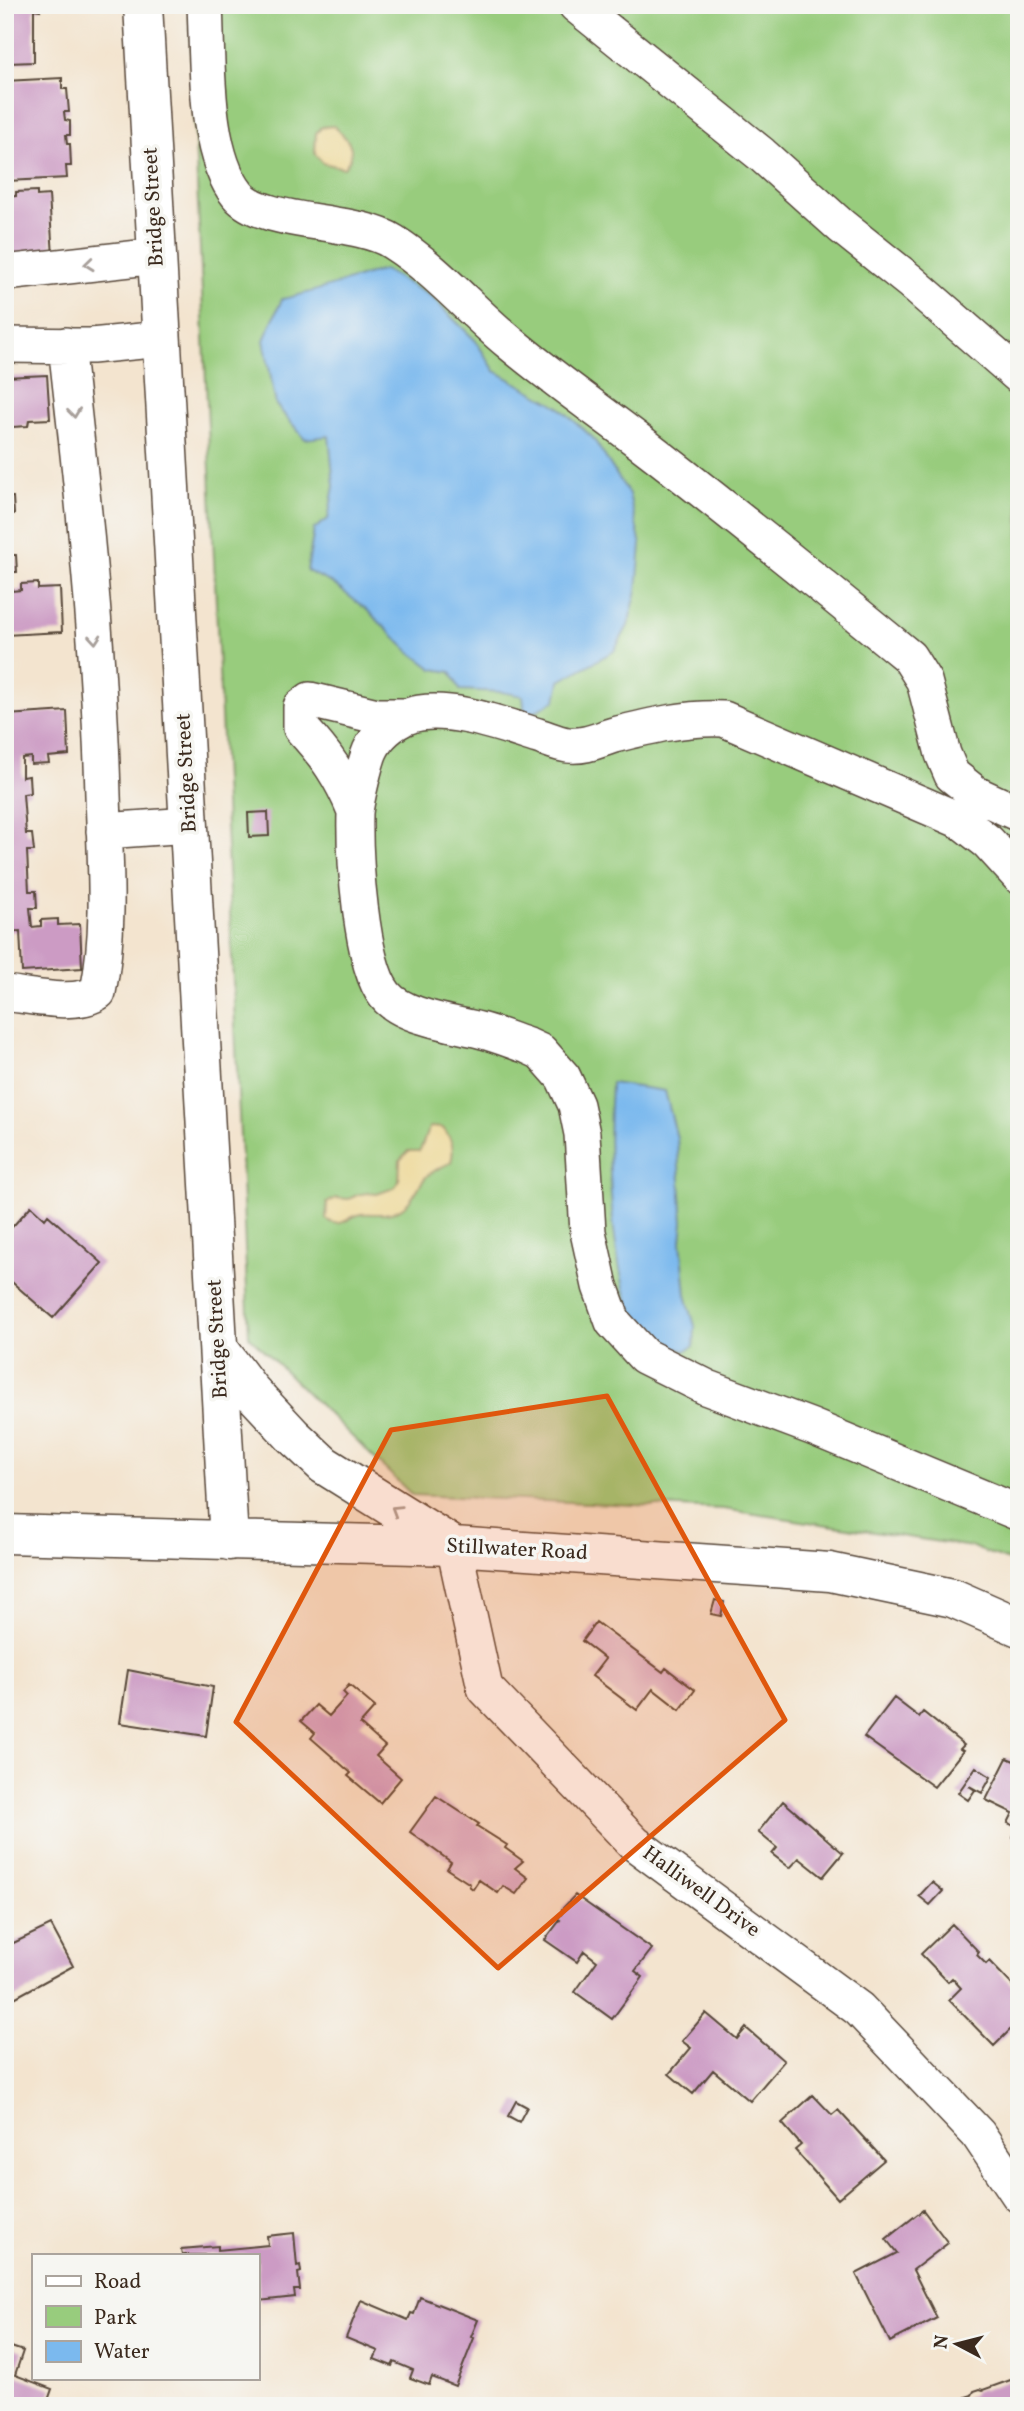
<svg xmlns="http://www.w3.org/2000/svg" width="1024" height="2411" viewBox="0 0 1024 2411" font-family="Vollkorn,serif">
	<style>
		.green { fill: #98cc7d; stroke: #6a7b4e; stroke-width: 2 }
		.sand { fill: #eeda9e; stroke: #94825e; stroke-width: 2 }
		.water { fill: #7bb9ee; stroke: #5b7286; stroke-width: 2 }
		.building { fill: #cc9bc4 }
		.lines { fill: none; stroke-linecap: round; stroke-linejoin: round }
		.minor-casing { stroke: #574639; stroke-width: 38 }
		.major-casing { stroke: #574639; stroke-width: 41 }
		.minor { stroke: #fff; stroke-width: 35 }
		.major { stroke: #fff; stroke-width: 38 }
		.oneway { stroke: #a79f9a }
		.marked { fill: #df570d; fill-opacity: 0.2; stroke: #df570d; stroke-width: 5; stroke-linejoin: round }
		.labels { text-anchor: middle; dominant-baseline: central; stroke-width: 7; stroke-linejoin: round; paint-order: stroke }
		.street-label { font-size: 21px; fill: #3b2a1e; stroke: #f6f6f2 }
	</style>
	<rect width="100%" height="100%" fill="#f6f6f2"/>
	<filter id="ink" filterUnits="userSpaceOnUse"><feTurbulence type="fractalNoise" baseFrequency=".0143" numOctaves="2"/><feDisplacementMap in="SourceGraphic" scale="14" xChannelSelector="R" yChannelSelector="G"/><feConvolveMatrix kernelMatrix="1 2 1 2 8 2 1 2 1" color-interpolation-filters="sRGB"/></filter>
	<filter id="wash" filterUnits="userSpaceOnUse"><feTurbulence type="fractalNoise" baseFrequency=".00686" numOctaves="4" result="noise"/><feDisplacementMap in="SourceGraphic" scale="28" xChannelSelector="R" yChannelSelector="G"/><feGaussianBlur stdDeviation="1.57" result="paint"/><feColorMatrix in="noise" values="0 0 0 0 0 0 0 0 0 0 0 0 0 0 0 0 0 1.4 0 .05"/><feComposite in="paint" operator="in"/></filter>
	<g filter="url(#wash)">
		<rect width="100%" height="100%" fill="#f3e4cf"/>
		<path class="green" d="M189 5H1019V1565L972 1547 723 1509 412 1495 249 1336Z"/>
		<path class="sand" d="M334 126C350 141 358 150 344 168L323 163 315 154 316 133 322 127Z
			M430 1127 443 1128C452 1140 455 1147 451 1162 443 1167 433 1170 427 1176 414 1190 414 1204 394 1212 384 1216 372 1213 361 1214 347 1217 340 1230 326 1219L327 1203 336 1198 349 1199 357 1195 367 1193 377 1194 394 1188 399 1181 400 1160 408 1151H419C425 1143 424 1135 430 1127Z"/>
		<path class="water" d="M384 270 430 296 475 340 495 371 558 406 593 438 629 494 641 545 637 590 628 626 614 651 560 681 556 700 525 717 523 696 502 692 460 690 451 672 433 669 409 651 366 609 332 583 307 571 314 529 328 519 334 486 329 436 305 439 276 405 264 340 282 299C316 292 350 279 384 270Z
			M611 1083 665 1091 677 1138 683 1222 681 1241 686 1295 695 1326 694 1346 685 1351C671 1347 656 1343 646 1332 639 1324 630 1309 627 1299 609 1235 607 1149 611 1083Z"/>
		<g id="blocks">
			<path class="building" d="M5 5H39L40 10 34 9V62L8 63V49H5Z
				M62 78V89H67L69 112H64L65 120 70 121V135H66L67 144H70L71 166H66L67 178 7 181 5 81Z
				M37 191V196L49 195 53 256 5 258V197L16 196V192Z
				M47 375 50 419 29 420 28 426 12 427V421H5V377Z
				M5 497H13L14 514 7 515 10 555H16L17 572H11L12 591 21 590V584L38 583V589L60 588 62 632 5 635Z
				M67 711 69 755 48 757 49 763 31 764V757L22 758V777L29 776 30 793 23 794 26 834H32L34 851H27L29 891H36L37 908H30L32 927 41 926V920L58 919V925L80 924 82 968 22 972 20 931 5 932V756H9L7 715Z
				M268 812 269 836 249 837 248 813Z
				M31 1206 45 1219 48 1215 102 1263 53 1318 5 1276V1235Z
				M715 1600 724 1602 721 1616 711 1614Z
				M596 1622 663 1672 666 1668 695 1690 680 1710 653 1689 637 1710 592 1676 605 1659 582 1641Z
				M128 1670 213 1687 206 1736 120 1723Z
				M349 1685 375 1707 360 1724 385 1746 376 1756 401 1778 380 1803 348 1776 351 1773 311 1738 315 1733 301 1721 316 1705 329 1716 347 1696 343 1692Z
				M894 1698 919 1717 923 1712 964 1745 960 1749 963 1751 934 1787 864 1737Z
				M1007 1758 1019 1763V1840L1013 1837 1017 1827 1008 1823 1013 1813 986 1800Z
				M976 1767 991 1777 982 1793 969 1786 975 1790 968 1800 958 1793Z
				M436 1796 479 1824 477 1826 507 1845 505 1848 523 1861 515 1868 528 1878 516 1894 503 1886 498 1893 479 1880 473 1889 469 1886 470 1884 447 1869 451 1862 410 1832Z
				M783 1801 843 1853 823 1877 799 1858 790 1868 772 1854 777 1848 758 1832Z
				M932 1882 943 1891 930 1905 919 1896Z
				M575 1895 652 1949 635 1971 643 1977 612 2019 575 1992 597 1961 584 1951 577 1962 545 1940 560 1920 558 1919 564 1910 562 1909Z
				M952 1924 979 1952 977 1955 986 1964 989 1961 1019 1992V2021L994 2046 949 2000 961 1988 952 1978 948 1982 921 1954Z
				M51 1925 73 1966 5 2003V1947Z
				M706 2013 737 2039 746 2028 784 2061 750 2101 713 2070 693 2094 669 2074 691 2048 682 2041Z
				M813 2095 832 2115 838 2110 884 2160 838 2199 795 2150 801 2145 782 2123Z
				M516 2101 527 2107 519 2122 508 2116Z
				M923 2210 948 2243 913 2270 937 2318 890 2342 856 2274 897 2253 886 2239Z
				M294 2233 297 2266 300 2265 301 2272 298 2273 300 2290H294L295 2297 259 2301 257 2255H182L181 2249 218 2246V2250L268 2245 267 2236Z
				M420 2297 478 2320 471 2337 474 2338 455 2386 432 2377 429 2385 410 2378 413 2370 394 2362 392 2366 374 2359 378 2351 346 2338 361 2300 408 2320 411 2313 414 2314Z
				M5 2345 23 2351 15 2375 52 2389 46 2406H5Z
				M1019 2377V2406H969L966 2397 972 2395 974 2391 980 2389 983 2390Z"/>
		</g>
	</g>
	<g filter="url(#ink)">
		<use href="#blocks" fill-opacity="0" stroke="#574639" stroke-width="2"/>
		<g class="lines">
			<defs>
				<path id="minor" d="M205 5C208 59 203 152 238 195 264 226 356 218 393 242 437 270 470 310 509 342 557 382 608 417 657 455 742 521 826 589 909 657L924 681 943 754 952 775 976 794 1019 814
					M576 5 761 154 841 226 911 282 1019 376
					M5 273 157 256
					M5 345 91 346 162 339
					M355 811C341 776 326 755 301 728V707L310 700 377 716H409
					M104 831 189 825
					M1019 876 988 842 961 821 724 719C687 717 650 726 614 735 598 740 585 747 568 745 558 744 548 739 538 736 503 725 444 703 408 716 393 722 377 735 370 751 365 763 356 801 355 813 354 853 360 964 385 995 403 1018 455 1023 483 1031 498 1035 513 1041 528 1046L541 1052 563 1077 576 1105 582 1134 588 1232 600 1286 613 1322 644 1356 708 1388 812 1427 1019 1513
					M5 993C31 996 77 1007 98 992 111 927 105 860 103 795 99 645 83 495 66 345
					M454 1546 485 1688 634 1843 859 2009 978 2134 1019 2195"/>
				<path id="major" d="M143 5 229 1541
					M219 1349 250 1390 292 1435 324 1465 452 1545
					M5 1534 454 1546 830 1572 953 1598 1019 1627"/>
			</defs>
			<use href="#minor" class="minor-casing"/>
			<use href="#major" class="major-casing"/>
			<use href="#minor" class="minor"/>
			<use href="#major" class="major"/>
		</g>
		<defs><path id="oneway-chevron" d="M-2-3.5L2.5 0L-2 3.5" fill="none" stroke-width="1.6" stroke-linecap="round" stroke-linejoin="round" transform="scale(1.75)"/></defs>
		<g class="oneway">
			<use href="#oneway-chevron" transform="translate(89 264) rotate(174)"/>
			<use href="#oneway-chevron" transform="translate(74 413) rotate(83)"/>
			<use href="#oneway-chevron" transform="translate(95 639) rotate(85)"/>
			<use href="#oneway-chevron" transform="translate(396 1510) rotate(-148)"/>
		</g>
	</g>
	<path class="marked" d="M607 1396 785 1720 498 1968 236 1722 391 1430Z"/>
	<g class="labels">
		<g class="street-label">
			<text transform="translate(154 207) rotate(-93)">Bridge Street</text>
			<text transform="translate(187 773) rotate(-93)">Bridge Street</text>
			<text transform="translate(218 1339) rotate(-93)">Bridge Street</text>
			<text transform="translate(517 1550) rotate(3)">Stillwater Road</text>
			<text transform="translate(701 1892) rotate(36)">Halliwell Drive</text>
		</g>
	</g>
	<rect width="1024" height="2411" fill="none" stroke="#f6f6f2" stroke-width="28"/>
	<rect x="32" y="2254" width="228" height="126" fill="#f6f6f2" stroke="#aba49d" stroke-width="2"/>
	<rect x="46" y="2276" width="35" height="10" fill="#ffffff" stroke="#aba49d" stroke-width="2"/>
	<text x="94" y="2288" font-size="21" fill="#3b2a1e">Road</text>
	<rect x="46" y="2306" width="35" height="21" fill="#98cc7d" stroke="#aba49d" stroke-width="2"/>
	<text x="94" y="2324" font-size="21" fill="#3b2a1e">Park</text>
	<rect x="46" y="2341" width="35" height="21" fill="#7bb9ee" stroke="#aba49d" stroke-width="2"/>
	<text x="94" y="2358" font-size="21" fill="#3b2a1e">Water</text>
	<g transform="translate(957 2344) rotate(277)" stroke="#f6f6f2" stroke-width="5" paint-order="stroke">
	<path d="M0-5L12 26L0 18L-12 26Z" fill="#3b2a1e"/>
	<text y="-10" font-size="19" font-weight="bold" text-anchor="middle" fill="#3b2a1e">N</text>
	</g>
</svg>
